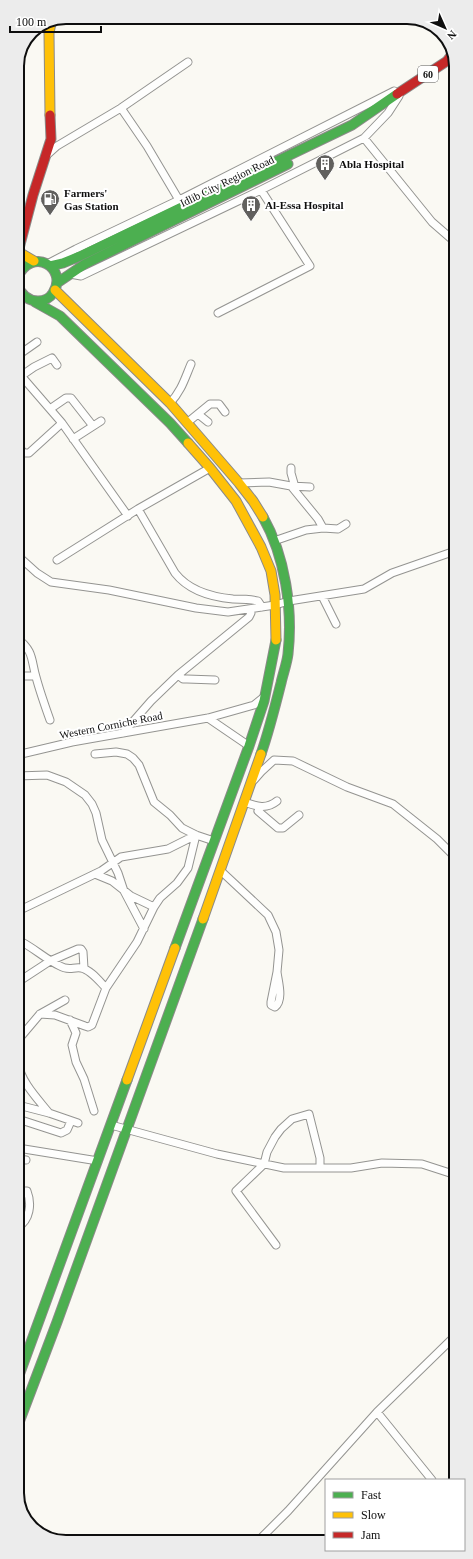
<svg xmlns="http://www.w3.org/2000/svg" width="473" height="1559" viewBox="0 0 473 1559" font-family="Georgia,serif">
	<style>
		.lines { fill: none; stroke-linecap: round; stroke-linejoin: round }
		.street-casing { stroke: #949491; stroke-width: 9 }
		.fast-casing { stroke: #8b8a88; stroke-width: 11 }
		.slow-casing { stroke: #8b8a88; stroke-width: 11 }
		.jam-casing { stroke: #8b8a88; stroke-width: 11 }
		.street { stroke: #fefefd; stroke-width: 7 }
		.fast { stroke: #4caf50; stroke-width: 9 }
		.slow { stroke: #ffc107; stroke-width: 9 }
		.jam { stroke: #c62828; stroke-width: 9 }
		.labels { text-anchor: middle; dominant-baseline: central; stroke-width: 4; stroke-linejoin: round; paint-order: stroke }
		.shield { fill: #fff; stroke: #565656; stroke-width: 1 }
		.shield-label { font-size: 10px; font-weight: bold; fill: #0e0e0e }
		.poi-label { font-size: 11px; font-weight: bold; fill: #0e0e0e; stroke: #fff; text-anchor: start }
		.street-label { font-size: 11px; fill: #0e0e0e; stroke: #fff }
		.rim { fill: none; stroke: #0e0e0e; stroke-width: 2 }
	</style>
	<rect width="100%" height="100%" fill="#faf9f3"/>
	<g class="lines">
		<defs>
			<path id="street" d="M121 108 147 146 179 200
				M364 138 432 222 455 242
				M47 155 57 146 121 108 188 62
				M49 263 76 249 179 200 394 91
				M70 274 81 276 261 190 364 138 388 113 399 96
				M218 313 310 266 261 190
				M17 356 37 342
				M17 371 62 423 128 516
				M21 376 34 367 52 358 57 365
				M170 403C181 392 185 378 191 364
				M50 409 66 398H71L93 426
				M198 414 208 422
				M188 422 210 404H219L225 412
				M73 439 101 421
				M17 445 24 453H29L62 423
				M291 468V473L295 487
				M239 483 269 482 291 486 310 487
				M291 486 318 519 323 528
				M138 509 175 573C189 591 211 597 233 599 241 599 250 599 258 601L262 607
				M274 541 306 530 323 528 338 529 346 524
				M17 555 37 573 51 582 109 590 196 608 228 612 275 605 289 601 364 589 392 573 455 551
				M57 560 138 509 210 468
				M322 596 336 624
				M17 638C34 651 31 660 36 677 40 692 45 706 50 720
				M178 675 183 679H187L215 680
				M17 676H35
				M208 718 249 746
				M123 733 151 701 178 675 249 617 251 613V609
				M95 754 116 752 127 754 133 758 139 765 154 802 170 815 182 828 196 835 214 841
				M17 755 72 742 208 718 254 705 264 697
				M17 776 47 775 66 782 85 795 92 804 96 813 102 840 118 873 124 891 144 929
				M254 780 261 772 274 760 293 761 347 787 393 804 437 839 456 858
				M244 802C256 806 266 810 277 801
				M261 807 258 811 278 828H283L299 815
				M221 871 268 915 276 932 279 950 277 972
				M95 874 112 881 131 896 154 907
				M18 911 101 871 121 857 168 849 196 835
				M18 940C33 947 45 959 60 966 68 971 73 967 81 968 90 969 100 982 106 988
				M277 972C278 981 284 1000 275 1007L271 1005V1002Z
				M18 982 50 961 78 949H81L83 952 84 968
				M40 1014 55 1015 85 1026 88 1027 92 1025 106 988 137 942 154 907 160 898 177 883 188 868 196 835
				M70 1020 76 1033 72 1045 76 1062 84 1079 94 1111
				M18 1040 40 1014 65 1000
				M18 1063C21 1082 37 1098 49 1113
				M18 1105 49 1113 78 1123
				M18 1119 61 1133 67 1130 71 1121
				M111 1125 217 1154 284 1168H351L382 1163 422 1164 456 1175
				M18 1148 98 1161
				M18 1159 26 1160
				M18 1193 22 1191H27C32 1204 30 1220 18 1227
				M276 1245 236 1191 264 1164 267 1152 275 1137 281 1129 292 1119 309 1114 320 1158V1168
				M377 1412 432 1480
				M258 1541 288 1511 377 1412 456 1335"/>
			<path id="fast" d="M50 266 63 263 80 256 352 125 397 94
				M17 278C32 245 69 268 53 293 50 298 44 301 38 301 27 301 21 294 17 285
				M57 283 85 264 288 164
				M35 302 60 316 170 423 188 443
				M261 754C269 731 275 707 281 683 283 674 287 663 288 654 293 609 285 556 263 517
				M175 948 249 746 264 701 276 640
				M18 1378 127 1080
				M18 1425 57 1322 203 919"/>
			<path id="slow" d="M50 115 49 33 51 23
				M17 251 34 261
				M55 290 170 403 239 483 253 501 263 517
				M188 443 210 468 236 501 261 547 271 571 275 595 276 640
				M203 919 261 754
				M127 1080 175 948"/>
			<path id="jam" d="M397 94 447 61 453 53
				M18 252 33 195 51 139 50 115"/>
		</defs>
		<use href="#street" class="street-casing"/>
		<use href="#fast" class="fast-casing"/>
		<use href="#slow" class="slow-casing"/>
		<use href="#jam" class="jam-casing"/>
		<use href="#street" class="street"/>
		<use href="#fast" class="fast"/>
		<use href="#slow" class="slow"/>
		<use href="#jam" class="jam"/>
	</g>
	<defs>
		<symbol id="building-pin" viewBox="-11 -11 22 30"><path d="M0 17L-7.5 6A9.5 9.5 0 1 1 7.5 6Z" fill="#61605e" stroke="#fff"/><path d="M-4-6H4V6H1V3H-1V6H-4ZM-2.5-4.3h1.7v1.8h-1.7ZM.8-4.3h1.7v1.8H.8ZM-2.5-1h1.7V.8h-1.7ZM.8-1h1.7V.8H.8Z" fill="#fff"/></symbol>
		<symbol id="fuel-pin" viewBox="-11 -11 22 30"><path d="M0 17L-7.5 6A9.5 9.5 0 1 1 7.5 6Z" fill="#61605e" stroke="#fff"/><path d="M-5.5-6h7V0h2V4h1.3V-2.5L3-4.5l.8-.8L6-3V5H2.5V1h-1V6h-7ZM-4.2-4.7v3.2H.2V-4.7Z" fill="#fff"/></symbol>
	</defs>
	<g fill-rule="evenodd">
		<use href="#building-pin" x="314" y="153" width="22" height="30"/>
		<use href="#fuel-pin" x="39" y="188" width="22" height="30"/>
		<use href="#building-pin" x="240" y="194" width="22" height="30"/>
	</g>
	<g class="labels">
		<rect class="shield" x="418" y="66" width="20" height="16" rx="3"/>
		<g class="shield-label">
			<text x="428" y="74">60</text>
		</g>
		<g class="poi-label">
			<text x="339" y="164">Abla Hospital</text>
			<text x="64" y="193">Farmers'<tspan x="64" dy="13">Gas Station</tspan></text>
			<text x="265" y="205">Al-Essa Hospital</text>
		</g>
		<g class="street-label">
			<text transform="translate(227 181) rotate(-26)">Idlib City Region Road</text>
			<text transform="translate(111 725) rotate(-11)">Western Corniche Road</text>
		</g>
	</g>
	<path d="M0 0H473V1559H0ZM66 24H407A42 42 0 0 1 449 66V1493A42 42 0 0 1 407 1535H66A42 42 0 0 1 24 1493V66A42 42 0 0 1 66 24Z" fill="#ececec" fill-rule="evenodd"/>
	<path class="rim" d="M66 24H407A42 42 0 0 1 449 66V1493A42 42 0 0 1 407 1535H66A42 42 0 0 1 24 1493V66A42 42 0 0 1 66 24Z"/>
	<rect x="325" y="1479" width="140" height="72" fill="#ffffff" stroke="#9f9f9f"/>
	<rect x="333" y="1492" width="20" height="6" fill="#4caf50" stroke="#9f9f9f"/>
	<text x="361" y="1499" font-size="12" fill="#0e0e0e">Fast</text>
	<rect x="333" y="1512" width="20" height="6" fill="#ffc107" stroke="#9f9f9f"/>
	<text x="361" y="1519" font-size="12" fill="#0e0e0e">Slow</text>
	<rect x="333" y="1532" width="20" height="6" fill="#c62828" stroke="#9f9f9f"/>
	<text x="361" y="1539" font-size="12" fill="#0e0e0e">Jam</text>
	<g transform="translate(445 28) rotate(135)" stroke="#ffffff" stroke-width="3" paint-order="stroke">
	<path d="M0-3L7 15L0 10L-7 15Z" fill="#0e0e0e"/>
	<text y="-6" font-size="11" font-weight="bold" text-anchor="middle" fill="#0e0e0e">N</text>
	</g>
	<path d="M10 26v6h91v-6" fill="none" stroke="#0e0e0e" stroke-width="2"/>
	<text x="16" y="26" font-size="12" fill="#0e0e0e" stroke="#ffffff" stroke-width="3" paint-order="stroke">100 m</text>
</svg>
